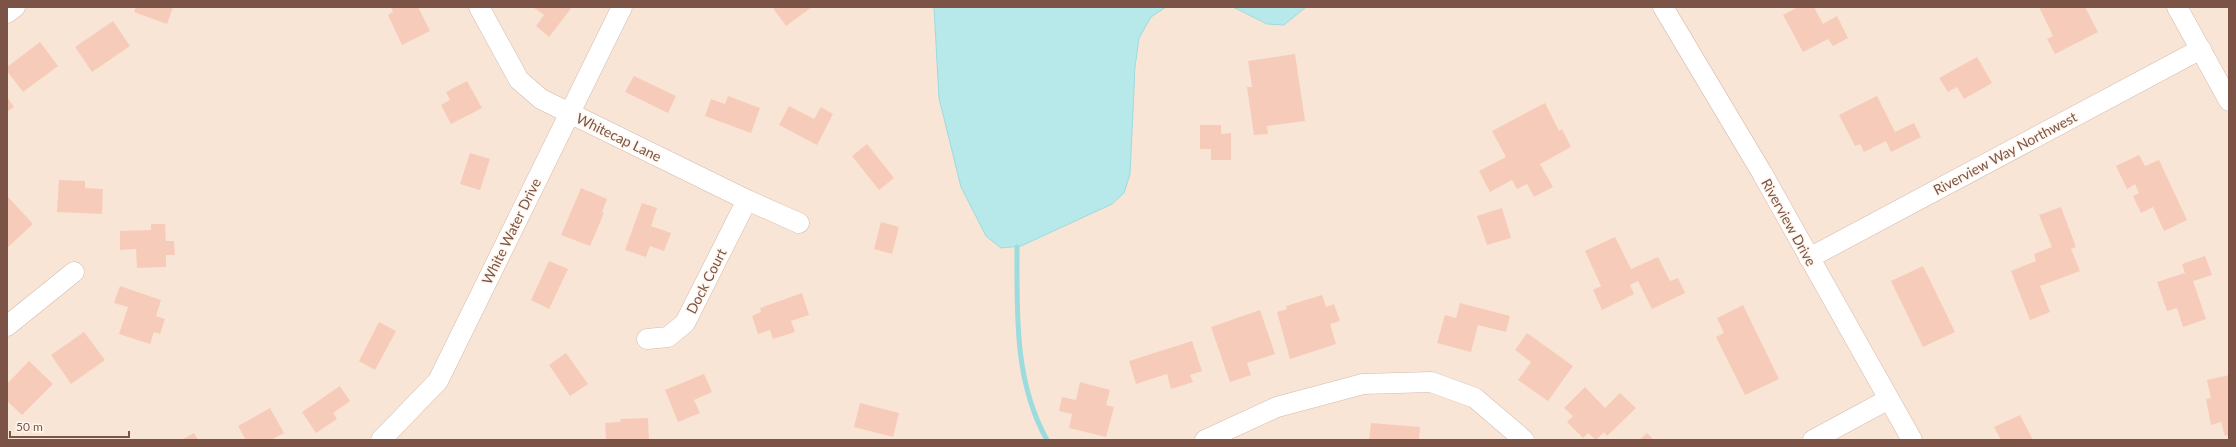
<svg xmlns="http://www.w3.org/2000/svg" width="2236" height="447" viewBox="0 0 2236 447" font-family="Lato,sans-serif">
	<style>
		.residential { fill: #f9e5d5 }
		.water { fill: #b7e9eb; stroke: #9cdbde }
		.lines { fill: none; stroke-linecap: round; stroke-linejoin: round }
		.stream { stroke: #9cdbde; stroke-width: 5 }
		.building { fill: #f7cbb9 }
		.minor-casing { stroke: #d4baac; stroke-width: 21 }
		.minor { stroke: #fff; stroke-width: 20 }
		.labels { text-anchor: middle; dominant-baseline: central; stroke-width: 3; stroke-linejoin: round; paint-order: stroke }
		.street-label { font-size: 14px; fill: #7b5447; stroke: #fff6ed }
	</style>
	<rect width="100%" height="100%" fill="#fff2e5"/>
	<path class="residential" d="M7 7H934L939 98 1001 248 1021 246 1112 204 1124 193 1139 38 1151 17 1166 7H1233L1267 24 1284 25 1306 7H2229V440H7Z"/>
	<path class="water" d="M934 7H1166L1151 17 1139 38 1135 68 1130 174 1124 193 1112 204 1021 246 1001 248 986 236 961 187 939 98Z
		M1233 7H1306L1284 25 1267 24Z"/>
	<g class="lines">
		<path class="stream" d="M1017 247C1017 312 1014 382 1047 440"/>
	</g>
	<path class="building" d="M136 7H173L167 24 134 12Z
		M391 7H418L430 31 402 45 388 15 393 12Z
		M533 7H572L549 37 536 26 544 15Z
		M812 7 786 26 773 8 774 7Z
		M1798 7H1814L1823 24 1837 16 1848 38 1833 46 1828 39 1803 52 1783 15Z
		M2039 7H2085L2098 32 2055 54 2047 39 2053 36Z
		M113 21 130 46 92 72 75 47Z
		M40 42 58 66 23 92 7 71V67Z
		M1295 54 1305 121 1267 126 1268 134 1254 135 1247 87H1252L1248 61Z
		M1977 57 1992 83 1964 99 1957 87 1948 92 1939 78Z
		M634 76 676 96 668 113 625 92Z
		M467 81 482 108 451 124 441 105 450 100 446 92Z
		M728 96 760 108 751 133 705 116 711 99 725 104Z
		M1877 96 1895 132 1914 123 1921 137 1891 152 1886 141 1864 152 1860 144 1855 146 1839 115Z
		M7 97 14 107 7 112Z
		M1545 103 1559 131 1562 129 1571 147 1540 164 1553 187 1534 197 1527 184 1517 189 1512 180 1490 192 1479 171 1506 157 1492 131Z
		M789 106 814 119 821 107 833 114 817 145 779 125Z
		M1200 125H1221V134L1231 133V160H1211V149H1200Z
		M867 144 894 178 879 190 852 156Z
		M470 153 490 159 480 190 460 184Z
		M2139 155 2145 166 2159 160 2187 220 2164 231 2153 207 2141 213 2133 196 2139 193 2135 184 2127 189 2116 166Z
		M59 180 85 181V188L103 189 102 214 57 212Z
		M581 188 607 199 602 212 604 213 590 246 561 235Z
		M8 197 33 224 7 248V198Z
		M642 203 657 208 651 226 671 233 664 251 650 246 646 257 625 250Z
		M2061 207 2076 247 2071 249 2080 271 2040 286 2050 312 2030 320 2011 271 2036 261 2034 254 2052 247 2039 215Z
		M1502 208 1511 238 1487 245 1477 216Z
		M881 222 899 227 892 254 874 249Z
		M151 224H165L166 241H174L175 255H166V267L137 268 136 249 120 250V231L151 230Z
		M1615 237 1631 269 1658 257 1670 281 1678 278 1685 293 1652 309 1638 281 1630 285 1634 294 1602 310 1593 290 1601 286 1585 251Z
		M2205 256 2212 275 2193 281 2206 319 2183 327 2177 308 2167 311 2157 282 2185 273 2182 264Z
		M549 261 568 269 549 309 531 300Z
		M1923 266 1955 332 1923 347 1891 281Z
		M120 286 161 300 156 316 165 319 160 334 154 332 150 344 119 334 128 307 114 303Z
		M802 293 809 315 791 321 795 332 773 339 770 330 758 334 752 316 761 312 760 308Z
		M1322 295 1326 307 1334 304 1340 321 1330 324 1336 344 1290 359 1277 312 1287 309 1286 306Z
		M1460 303 1510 316 1506 332 1478 325 1471 352 1437 343 1445 315 1456 318Z
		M1743 305 1779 379 1745 395 1716 337 1724 333 1717 318Z
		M1260 310 1275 354 1247 363 1251 375 1230 382 1211 327Z
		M379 322 396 331 375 370 359 361Z
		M84 332 105 360 71 384 51 355Z
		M1527 333 1573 366 1548 401 1518 380 1531 362 1515 350Z
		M1192 341 1202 371 1190 375 1193 382 1171 389 1167 374 1136 384 1129 361Z
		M566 353 588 384 570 396 549 365Z
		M29 361 53 384 22 415 7 401V384Z
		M704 374 712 392 694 400 700 413 678 422 665 390Z
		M2229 375V435L2225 436 2221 422 2211 425 2206 399 2211 398 2207 380Z
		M1080 382 1110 390 1106 405 1114 407 1106 437 1069 428 1072 414 1059 411 1062 397 1076 400Z
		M340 386 350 401 333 413 337 419 316 433 302 412Z
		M1585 387 1605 408 1620 393 1636 408 1607 436 1604 432 1596 440 1588 433 1583 438 1567 422 1573 416 1564 408Z
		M860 403 899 413 893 437 854 427Z
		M270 408 284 433 271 440H246L238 426Z
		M2020 415 2033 440H2001L1994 427Z
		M648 418 649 440H606L605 423 621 422 620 419Z
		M1371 423 1420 427 1419 440H1369Z
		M194 433 198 440H181Z
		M1647 433 1654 440H1639Z"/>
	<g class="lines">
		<defs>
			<path id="minor" d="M479 7 519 80 541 99 747 200 799 223
				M1663 7 1762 173 1912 440
				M2177 7 2229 101
				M7 13 15 7
				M1809 258 2201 49
				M7 326 74 272
				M647 339 668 337 685 323 747 200
				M381 440 438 381 622 7
				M1205 440 1277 407 1363 384 1431 382 1475 398 1524 440
				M1813 440 1889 399"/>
		</defs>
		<use href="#minor" class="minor-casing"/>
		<use href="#minor" class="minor"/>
	</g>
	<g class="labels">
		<g class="street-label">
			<text transform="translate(619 137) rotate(26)">Whitecap Lane</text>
			<text transform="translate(2005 153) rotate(-28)">Riverview Way Northwest</text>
			<text transform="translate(1789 222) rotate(61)">Riverview Drive</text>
			<text transform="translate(511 231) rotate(-64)">White Water Drive</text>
			<text transform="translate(706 281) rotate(-63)">Dock Court</text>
		</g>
	</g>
	<rect width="2236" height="447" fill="none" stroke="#7b5447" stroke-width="16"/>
	<path d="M10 431v6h119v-6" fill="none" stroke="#7b5447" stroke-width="2"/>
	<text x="16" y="431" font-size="12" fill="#7b5447" stroke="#fff6ed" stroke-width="3" paint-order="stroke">50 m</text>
</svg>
